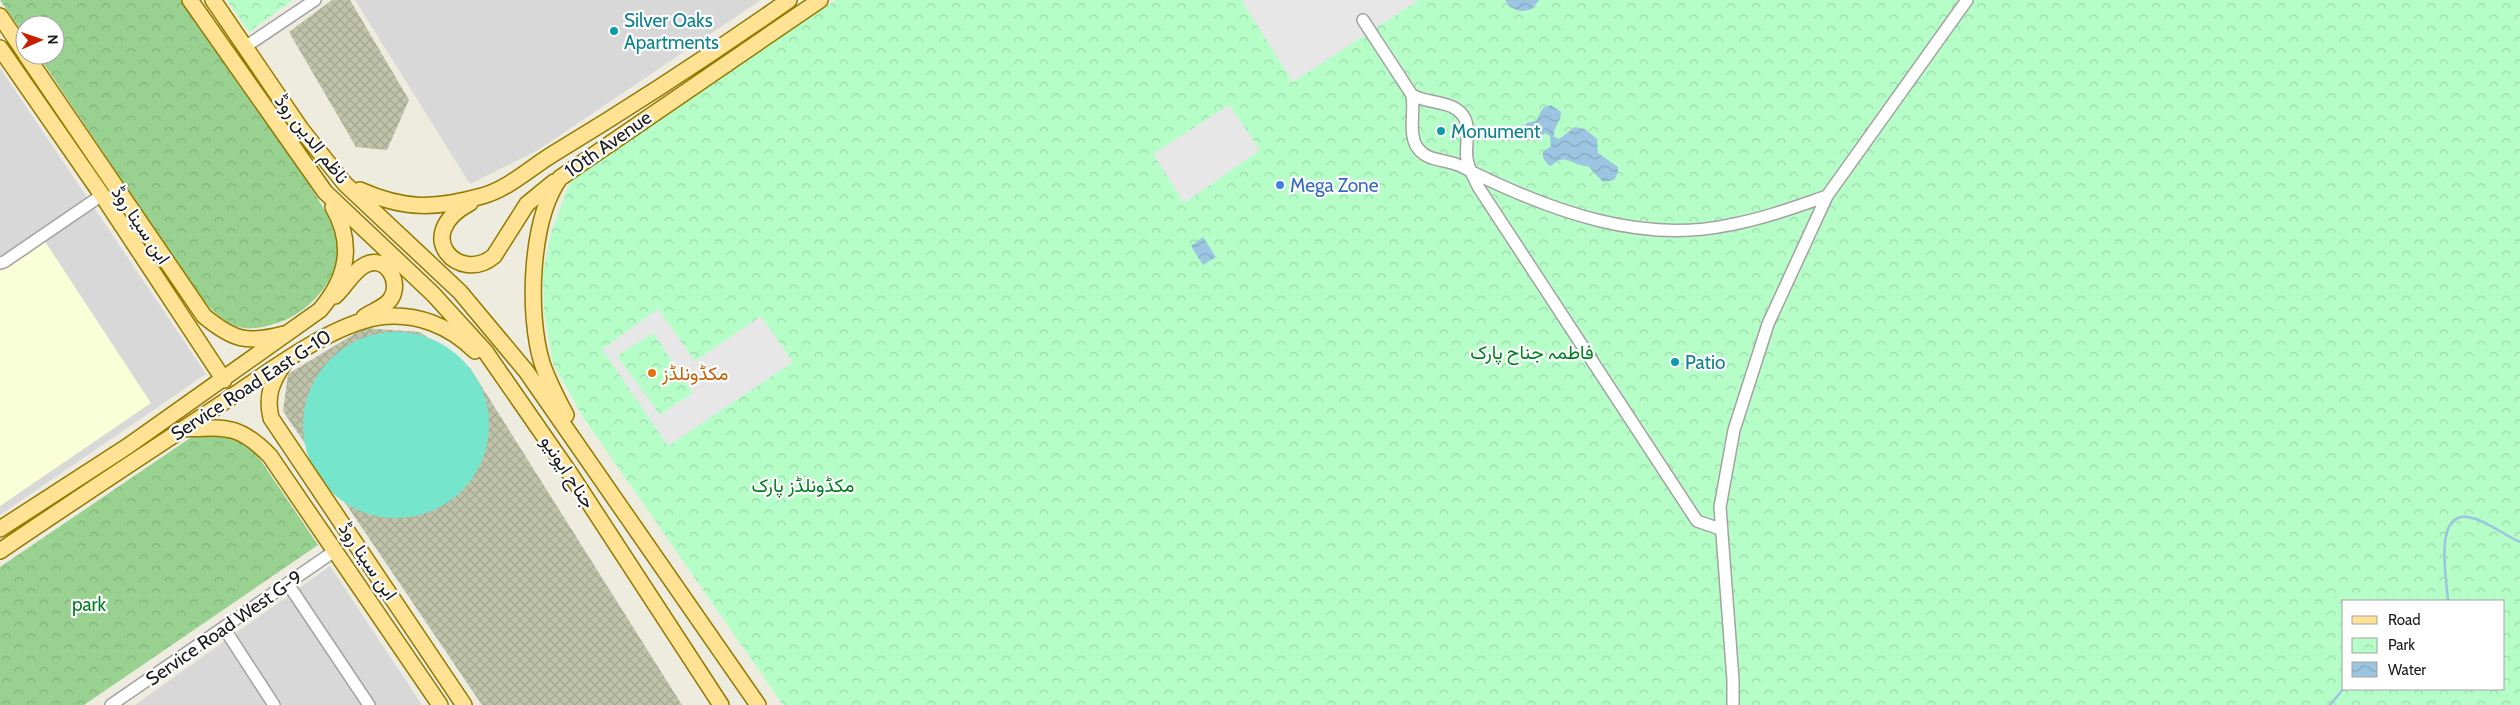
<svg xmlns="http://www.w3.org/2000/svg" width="2520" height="705" viewBox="0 0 2520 705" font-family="Cabin,Vazirmatn,sans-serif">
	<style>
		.residential { fill: #d9d8d8 }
		.education { fill: #f9ffd7 }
		.construction { fill: url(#construction-cross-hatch) }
		.forest { fill: url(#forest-crowns) }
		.park { fill: url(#park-crowns); fill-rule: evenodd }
		.pitch { fill: #75e5cc }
		.parking { fill: #e7e7e7; fill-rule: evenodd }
		.water { fill: url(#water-waves) }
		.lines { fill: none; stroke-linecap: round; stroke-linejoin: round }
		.stream { stroke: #9bc5e0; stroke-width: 2.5 }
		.minor-casing { stroke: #a2a2a2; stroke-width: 14 }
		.major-casing { stroke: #927900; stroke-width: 18 }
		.minor { stroke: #fff; stroke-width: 11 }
		.major { stroke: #ffe293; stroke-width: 15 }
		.culture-dot { fill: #0f9aa8; stroke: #fff; stroke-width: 2 }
		.shop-dot { fill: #3f7fe0; stroke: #fff; stroke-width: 2 }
		.food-dot { fill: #e8710a; stroke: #fff; stroke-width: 2 }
		.labels { text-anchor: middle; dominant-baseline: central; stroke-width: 4.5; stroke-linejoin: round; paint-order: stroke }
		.culture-label { font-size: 19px; fill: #0d838f; stroke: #fff; text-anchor: start }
		.street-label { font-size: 19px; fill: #1b1b1b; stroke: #fff }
		.shop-label { font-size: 19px; fill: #366cbe; stroke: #fff; text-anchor: start }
		.park-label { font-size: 19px; fill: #028021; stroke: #fff }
		.food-label { font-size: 19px; fill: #c56008; stroke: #fff; text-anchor: start }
	</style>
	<defs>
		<pattern id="construction-cross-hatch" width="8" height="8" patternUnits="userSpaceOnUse" patternTransform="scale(1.25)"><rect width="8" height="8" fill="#bfc3aa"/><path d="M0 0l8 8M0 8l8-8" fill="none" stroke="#a4a792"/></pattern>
		<pattern id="forest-crowns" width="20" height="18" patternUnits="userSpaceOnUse" patternTransform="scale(1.25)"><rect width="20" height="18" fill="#99d190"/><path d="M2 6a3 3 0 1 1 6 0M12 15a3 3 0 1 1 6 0" fill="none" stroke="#83b37c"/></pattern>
		<pattern id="park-crowns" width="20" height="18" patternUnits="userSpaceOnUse" patternTransform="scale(1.25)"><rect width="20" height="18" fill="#b6fec8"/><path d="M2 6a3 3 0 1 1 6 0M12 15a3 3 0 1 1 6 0" fill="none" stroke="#9cd9ab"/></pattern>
		<pattern id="water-waves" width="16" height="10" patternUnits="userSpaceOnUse" patternTransform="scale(1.25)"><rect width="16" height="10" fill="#9bc5e0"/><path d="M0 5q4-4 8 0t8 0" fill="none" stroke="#85a9c0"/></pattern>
	</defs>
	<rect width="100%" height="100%" fill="#eeebdf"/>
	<path class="residential" d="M355 0H761L538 150 470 184Z
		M0 68 206 374 0 515Z
		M330 566 422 705H135Z"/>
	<path class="education" d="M44 240 151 403 0 506V271Z"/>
	<path class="construction" d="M332 0H350L409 100 387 150 356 147 289 32Z
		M364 328 420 332 470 368 682 705H482L283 411 288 374Z"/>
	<path class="forest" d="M0 0H187C225 56 263 111 298 168 313 192 333 217 337 245 342 277 308 313 280 322 242 335 230 328 203 301L38 55H55V25H25V36Z
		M199 432 227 435 253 449 318 545 84 705H0V567Z"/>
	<path class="park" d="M227 0H293L249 32Z
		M836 0H2520V705H783L583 417 553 364 544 311 543 272 551 233 570 182 582 171ZM2344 601H2504V689H2344Z"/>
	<path class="pitch" d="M303 425a93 93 0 1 1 186 0a93 93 0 1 1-186 0Z"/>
	<path class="parking" d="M1241 0H1419L1293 82Z
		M1229 105 1260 150 1184 203 1153 154Z
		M658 309 695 361 761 316 793 362 668 446 602 349ZM653 333 693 393 660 415 617 356Z"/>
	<path class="water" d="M1505 0H1539L1533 8C1523 14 1510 10 1505 0Z
		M1551 105 1561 112C1561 122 1553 127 1554 137L1559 139 1575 127 1585 129 1597 139 1598 153 1618 167V173L1614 180 1603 182 1588 166C1577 167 1568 157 1560 160 1556 161 1554 164 1550 166 1545 162 1542 158 1543 152L1551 146 1550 136 1545 133 1538 139H1531L1524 134 1523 127 1527 123 1536 121 1543 108Z
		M1203 237 1216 257 1203 265 1191 246Z"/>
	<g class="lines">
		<path class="stream" d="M2448 601C2447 582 2433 513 2467 517 2485 519 2503 535 2520 542
			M2330 705 2344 688"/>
		<defs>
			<path id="minor" d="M1363 20 1412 95C1415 111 1408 133 1417 147 1426 161 1443 159 1458 165 1463 167 1469 170 1474 173 1552 211 1642 244 1729 225 1763 219 1795 207 1827 196
				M245 47 315 0
				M1412 95C1426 103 1445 101 1456 109 1475 121 1464 142 1467 159 1469 170 1474 178 1479 188L1697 521 1720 529
				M0 263 4 262 102 195
				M288 584 369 705
				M224 628 274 705
				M111 705 336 550
				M1733 705V680L1720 507 1734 430 1768 324 1827 196 1967 0"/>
			<path id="major" d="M190 0 325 192 433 294 485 351 571 475 721 705
				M213 0 301 129 345 184 460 292 526 371 758 705
				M0 16 25 53
				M0 48 102 195 224 380
				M26 55 204 316C233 340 247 344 284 334
				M360 190C405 210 435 209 482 196 508 189 530 168 553 154 634 105 712 54 789 0
				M470 203C410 235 460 285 494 256L527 204 554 182
				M335 296C345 287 353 271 365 265 386 254 403 283 390 300 385 307 371 312 364 317
				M283 365C271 383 266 397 271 418L464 705
				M566 415C557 398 548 381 542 363 527 314 530 220 560 178L820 0
				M184 429C225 427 239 424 270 456L440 705
				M0 529 128 446 320 310C348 277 354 244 333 207
				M0 551C72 502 145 454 218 406 262 377 328 325 379 317 416 312 450 326 475 351"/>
		</defs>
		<use href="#minor" class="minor-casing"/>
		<use href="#major" class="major-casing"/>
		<use href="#minor" class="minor"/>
		<use href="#major" class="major"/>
	</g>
	<g class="culture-dot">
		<circle cx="614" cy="31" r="5"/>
		<circle cx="1441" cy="131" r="5"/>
		<circle cx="1675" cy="362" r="5"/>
	</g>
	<circle class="shop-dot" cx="1280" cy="185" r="5"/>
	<circle class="food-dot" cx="652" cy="373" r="5"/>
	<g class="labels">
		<g class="culture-label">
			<text x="624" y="20">Silver Oaks<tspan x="624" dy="22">Apartments</tspan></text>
			<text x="1451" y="131">Monument</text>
			<text x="1685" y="362">Patio</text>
		</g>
		<g class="street-label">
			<text transform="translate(312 139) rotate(52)">ناظم الدین روڈ</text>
			<text transform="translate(608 144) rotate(-35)">10th Avenue</text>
			<text transform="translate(141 225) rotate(56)">ابن سینا روڈ</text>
			<text transform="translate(251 385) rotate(-33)">Service Road East G-10</text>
			<text transform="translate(568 472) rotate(57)">جناح ایونیو</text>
			<text transform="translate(368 561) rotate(56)">ابن سینا روڈ</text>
			<text transform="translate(224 628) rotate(-35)">Service Road West G-9</text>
		</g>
		<g class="shop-label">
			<text x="1290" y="185">Mega Zone</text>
		</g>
		<g class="park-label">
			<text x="1532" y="352">فاطمہ جناح پارک</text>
			<text x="803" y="485">مکڈونلڈز پارک</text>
			<text x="89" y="604">park</text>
		</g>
		<g class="food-label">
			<text x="662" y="373">مکڈونلڈز</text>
		</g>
	</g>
	<rect x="2342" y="600" width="162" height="90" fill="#ffffff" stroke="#a4a4a4"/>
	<rect x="2352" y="616" width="25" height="8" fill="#ffe293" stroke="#a4a4a4"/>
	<text x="2388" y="625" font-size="15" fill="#1b1b1b">Road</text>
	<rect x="2352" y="638" width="25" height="15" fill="url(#park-crowns)" stroke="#a4a4a4"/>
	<text x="2388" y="650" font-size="15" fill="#1b1b1b">Park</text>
	<rect x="2352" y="662" width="25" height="15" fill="url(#water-waves)" stroke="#a4a4a4"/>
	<text x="2388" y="675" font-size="15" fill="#1b1b1b">Water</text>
	<g transform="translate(40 40) rotate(88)"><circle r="24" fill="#ffffff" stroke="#a4a4a4"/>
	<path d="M0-4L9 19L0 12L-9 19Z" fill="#c62000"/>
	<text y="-8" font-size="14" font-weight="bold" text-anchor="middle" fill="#1b1b1b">N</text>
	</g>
</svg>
